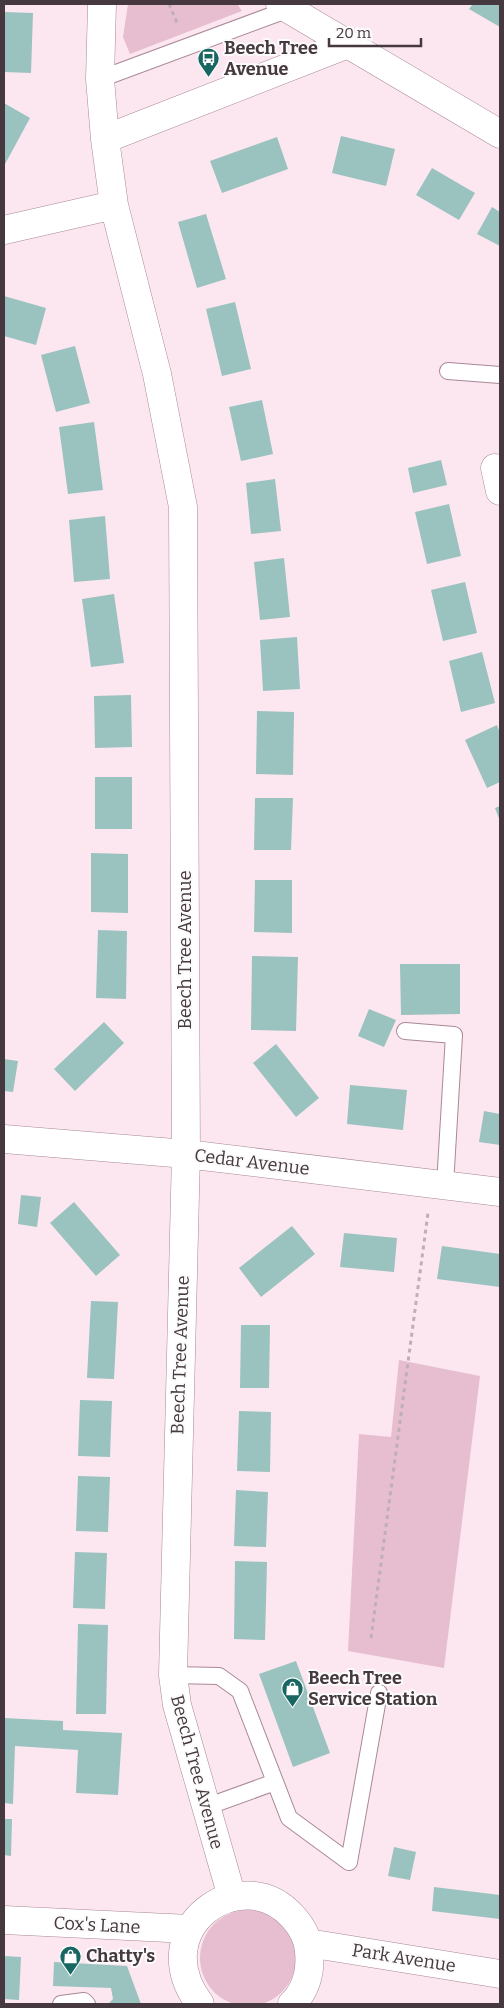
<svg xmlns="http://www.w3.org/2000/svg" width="504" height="2008" viewBox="0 0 504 2008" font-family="Bitter,serif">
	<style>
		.green { fill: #e6bed0 }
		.building { fill: #9ac2bf }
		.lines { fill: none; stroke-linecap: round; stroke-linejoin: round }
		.service-casing { stroke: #a88897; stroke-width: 18 }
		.minor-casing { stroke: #a88897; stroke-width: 29 }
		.path { stroke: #c0aeb6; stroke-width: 3; stroke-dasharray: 4 4; stroke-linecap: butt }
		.service { stroke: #fff; stroke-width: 16 }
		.minor { stroke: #fff; stroke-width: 28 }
		.labels { text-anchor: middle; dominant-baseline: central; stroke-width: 4; stroke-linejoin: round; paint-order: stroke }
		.poi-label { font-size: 18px; font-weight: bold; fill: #45383e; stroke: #fbfbfb; text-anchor: start }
		.street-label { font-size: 18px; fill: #45383e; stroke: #fbfbfb }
	</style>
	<rect width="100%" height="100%" fill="#fce7f0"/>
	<path class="green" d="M128 4H237L242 11 130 54 123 37Z
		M399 1360 480 1376 444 1668 348 1651 359 1434 391 1437Z
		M200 1958a48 48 0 1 1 96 0a48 48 0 1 1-96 0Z"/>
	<path class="building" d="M473 4H500V27L469 9Z
		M4 12 33 13 31 73 4 72Z
		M4 103 30 118 4 166Z
		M341 136 395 149 386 186 332 173Z
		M277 137 288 169 222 193 210 161Z
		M432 168 475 193 459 220 416 195Z
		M492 207 500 212V246L477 234Z
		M206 214 226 279 197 288 178 222Z
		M4 296 46 308 36 345 4 336Z
		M235 302 251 369 222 376 206 309Z
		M75 346 90 403 56 412 41 355Z
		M262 400 273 454 241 461 229 407Z
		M94 422 103 490 68 494 59 427Z
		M441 460 447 485 413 493 408 468Z
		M275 479 281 531 251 534 246 483Z
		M449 504 461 556 427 564 415 512Z
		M105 516 110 579 74 582 69 520Z
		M284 558 290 617 260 620 254 562Z
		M465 582 477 633 443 641 431 590Z
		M114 594 124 663 91 667 82 599Z
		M297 637 300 689 263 691 260 640Z
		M482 652 495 703 461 712 449 661Z
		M131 695 132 747 95 748 94 696Z
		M257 711 294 712 293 775 256 774Z
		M497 725 500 733V782L487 788 465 740Z
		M95 777H132V829H95Z
		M255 798H293L291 850H254Z
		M500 806V821L495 808Z
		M91 853 128 854V913L91 912Z
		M255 880H292V933L254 932Z
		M98 930 127 931 126 999 96 998Z
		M252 956 298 957 296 1031 251 1030Z
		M400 964H460V1014L401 1015Z
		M369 1009 396 1020 384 1047 358 1036Z
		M104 1022 124 1043 75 1091 54 1069Z
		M276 1044 319 1098 296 1117 253 1063Z
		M4 1059 18 1061 13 1092 4 1091Z
		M350 1085 407 1090 403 1130 347 1124Z
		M484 1111 500 1114V1145L479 1142Z
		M21 1195 41 1197 37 1227 18 1224Z
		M74 1202 120 1255 96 1276 50 1223Z
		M292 1226 315 1254 261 1297 239 1268Z
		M344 1233 397 1238 394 1272 340 1267Z
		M442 1246 500 1254V1287L437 1279Z
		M91 1301 118 1302 114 1379 87 1378Z
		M241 1325H270L269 1388H240Z
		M80 1400 112 1401 110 1457 78 1456Z
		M239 1411 271 1412 270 1472 237 1471Z
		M78 1476 110 1477 108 1532 76 1531Z
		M236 1490 268 1492 266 1547 234 1546Z
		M75 1552 107 1553 105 1609 73 1608Z
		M235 1561 267 1562 265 1640 234 1639Z
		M78 1624 108 1625 106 1714H76Z
		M296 1661 330 1753 293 1767 259 1674Z
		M4 1718 63 1721V1730L122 1733 118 1795 76 1793 78 1750 15 1746 13 1804 4 1803Z
		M4 1819H12L11 1856 4 1855Z
		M394 1847 416 1852 410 1880 388 1876Z
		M434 1887 500 1895V1919L432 1911Z
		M4 1956 21 1957 19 2000 4 1999Z
		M54 1962 127 1966 141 2004H108L113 1999 111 1988 53 1986Z"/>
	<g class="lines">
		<defs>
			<path id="service" d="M100 79 289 9
				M448 371 500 375
				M405 1031 454 1035 445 1185
				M173 1675 219 1676 240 1691 289 1818 349 1862 379 1693
				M206 1807 275 1782
				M61 2004 84 2001 87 2004"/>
			<path id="minor" d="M102 4 100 79 105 139 114 205 157 374 183 507 186 1154 173 1675 177 1705 232 1897
				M280 4 500 134
				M105 139 348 44
				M4 230 114 205
				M495 468 500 491
				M4 1139 186 1154 500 1192
				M4 1920 189 1929
				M308 1943 500 1974
				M200 2004C143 1928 242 1859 293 1917 302 1927 308 1938 309 1951 311 1971 306 1990 292 2004"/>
		</defs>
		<use href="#service" class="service-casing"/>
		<use href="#minor" class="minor-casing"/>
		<path class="path" d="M169 4 178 25
			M371 1638 428 1213"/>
		<use href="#service" class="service"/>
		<use href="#minor" class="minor"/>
	</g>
	<defs>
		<symbol id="bus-pin" viewBox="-11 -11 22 30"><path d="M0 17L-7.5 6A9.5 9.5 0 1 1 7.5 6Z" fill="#186662" stroke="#fbfbfb"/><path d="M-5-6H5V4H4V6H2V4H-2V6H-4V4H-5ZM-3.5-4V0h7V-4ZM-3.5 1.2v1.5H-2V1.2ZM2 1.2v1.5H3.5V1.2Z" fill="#fff"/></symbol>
		<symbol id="shop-pin" viewBox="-11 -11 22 30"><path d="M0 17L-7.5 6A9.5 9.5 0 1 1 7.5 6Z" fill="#186662" stroke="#fbfbfb"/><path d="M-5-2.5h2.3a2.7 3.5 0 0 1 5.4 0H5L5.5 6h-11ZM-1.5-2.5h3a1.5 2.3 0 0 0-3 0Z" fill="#fff"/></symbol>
	</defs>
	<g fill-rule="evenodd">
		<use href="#bus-pin" x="196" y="46" width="25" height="34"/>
		<use href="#shop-pin" x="280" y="1676" width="25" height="34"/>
		<use href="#shop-pin" x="58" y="1944" width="25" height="34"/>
	</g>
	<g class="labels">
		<g class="poi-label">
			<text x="224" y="48">Beech Tree<tspan x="224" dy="21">Avenue</tspan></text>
			<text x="308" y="1678">Beech Tree<tspan x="308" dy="21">Service Station</tspan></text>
			<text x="86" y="1956">Chatty's</text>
		</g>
		<g class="street-label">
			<text transform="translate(185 950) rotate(-90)">Beech Tree Avenue</text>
			<text transform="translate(252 1162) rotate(7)">Cedar Avenue</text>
			<text transform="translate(180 1355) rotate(-88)">Beech Tree Avenue</text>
			<text transform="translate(197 1772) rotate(75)">Beech Tree Avenue</text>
			<text transform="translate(97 1925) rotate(3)">Cox's Lane</text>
			<text transform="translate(404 1958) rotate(9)">Park Avenue</text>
		</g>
	</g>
	<rect width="504" height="2008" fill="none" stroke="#45383e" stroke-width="10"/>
	<path d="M329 38v8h92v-8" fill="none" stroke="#45383e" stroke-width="2.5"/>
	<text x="336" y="38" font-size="15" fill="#45383e" stroke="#fbfbfb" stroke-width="4" paint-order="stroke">20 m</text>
</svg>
